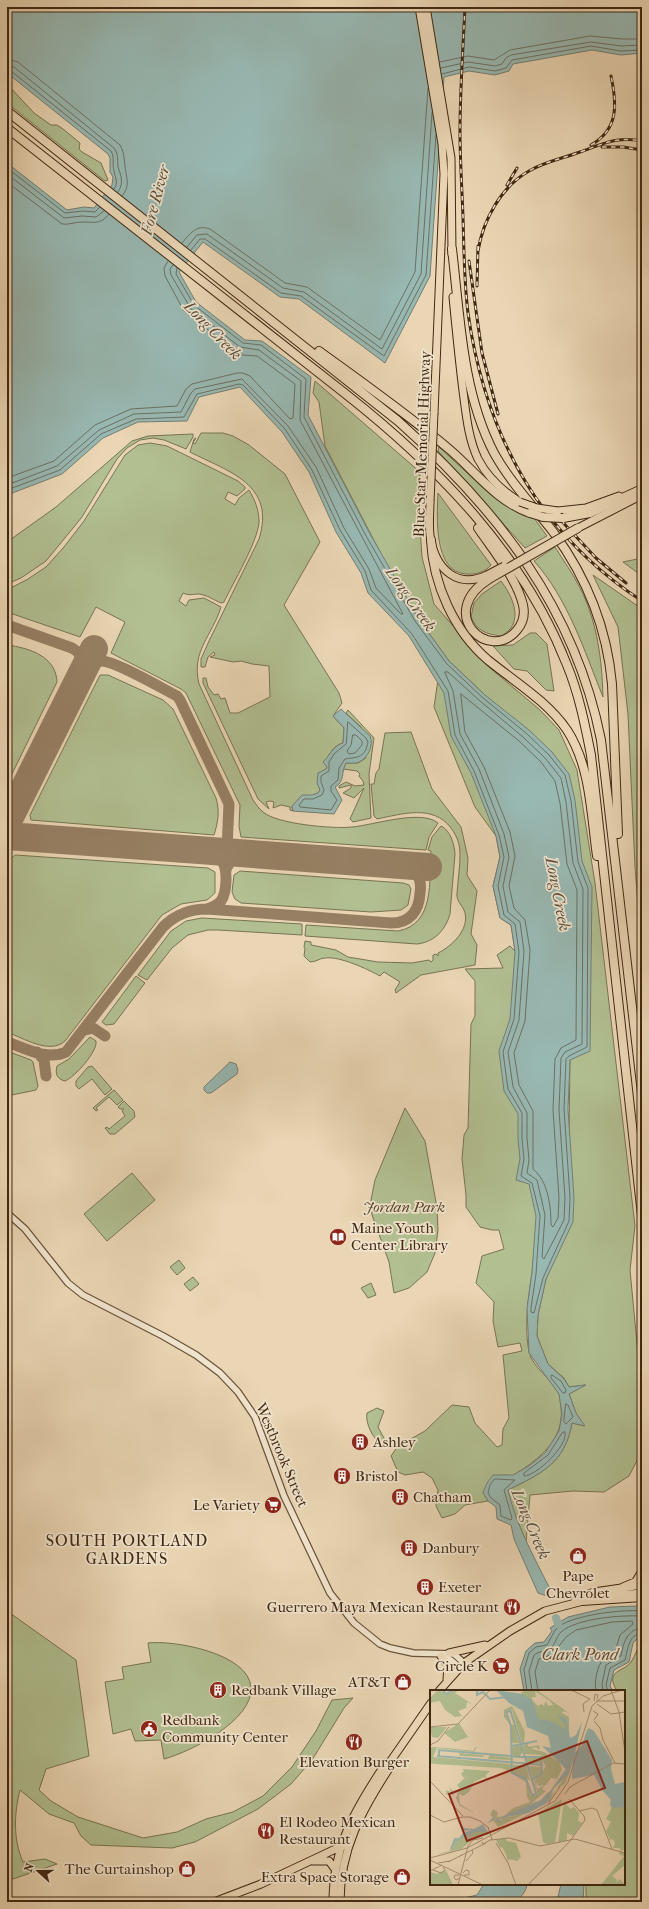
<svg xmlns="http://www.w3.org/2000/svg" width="649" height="1909" viewBox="0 0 649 1909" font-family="'IM FELL French Canon',serif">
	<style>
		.green { fill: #b1bf91; stroke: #797452 }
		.water { fill: #98b8b2; stroke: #757e72 }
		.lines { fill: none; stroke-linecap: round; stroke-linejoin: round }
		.shore { stroke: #6c7062; stroke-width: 1 }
		.river { stroke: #98b8b2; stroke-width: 8 }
		.taxiway { stroke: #967f63; stroke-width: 11 }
		.runway { stroke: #967f63; stroke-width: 28 }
		.minor-casing { stroke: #6b543a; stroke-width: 8 }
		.major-casing { stroke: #412812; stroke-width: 9 }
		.highway-casing { stroke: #412812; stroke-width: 10 }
		.minor { stroke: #f1e4ce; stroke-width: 5.5 }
		.major { stroke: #ead6b4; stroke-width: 7 }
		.highway { stroke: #ead6b4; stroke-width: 8 }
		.rail-casing { stroke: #412812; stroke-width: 3 }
		.rail { stroke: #f1e4ce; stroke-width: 1.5; stroke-dasharray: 4.5; stroke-linecap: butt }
		.major-bridge-casing { stroke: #412812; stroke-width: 9; stroke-linecap: butt }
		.highway-bridge-casing { stroke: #412812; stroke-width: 10; stroke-linecap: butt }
		.major-bridge { stroke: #ead6b4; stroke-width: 7 }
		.highway-bridge { stroke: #ead6b4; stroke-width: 8 }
		.labels { text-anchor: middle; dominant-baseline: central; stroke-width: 3.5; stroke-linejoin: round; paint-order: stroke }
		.street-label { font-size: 15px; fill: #412812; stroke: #f1e4ce }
		.park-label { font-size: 15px; font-style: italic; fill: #57462b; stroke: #f1e4ce }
		.poi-label { font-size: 15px; fill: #412812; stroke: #f1e4ce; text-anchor: start }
		.water-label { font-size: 16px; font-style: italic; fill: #574c3a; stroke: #f1e4ce }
		.neighbourhood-label { font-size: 16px; letter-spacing: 1px; fill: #412812; stroke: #f1e4ce }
		.inset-river { fill: none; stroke: #98b8b2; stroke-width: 2 }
		.inset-road { fill: none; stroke: #a69073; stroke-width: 1 }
		.view { fill: #8f2418; fill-opacity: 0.15; stroke: #8f2418; stroke-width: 2 }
		.inset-edge { fill: none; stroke: #412812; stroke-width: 2 }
	</style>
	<rect width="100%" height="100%" fill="#ead6b4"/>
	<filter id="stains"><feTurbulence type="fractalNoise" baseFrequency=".005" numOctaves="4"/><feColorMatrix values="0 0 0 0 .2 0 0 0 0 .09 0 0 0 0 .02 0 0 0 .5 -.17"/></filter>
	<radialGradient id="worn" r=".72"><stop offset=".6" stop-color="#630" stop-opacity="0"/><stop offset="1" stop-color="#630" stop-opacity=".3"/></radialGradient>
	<path class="green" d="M7 84 34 113 51 125H57L63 129 80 143 79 149 82 152 101 163 108 180 105 181 7 103Z
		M315 381 420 472 419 513 422 557 434 604 489 667 540 710 559 730 577 770 595 883 635 1226 630 1270 640 1375 642 1451 629 1476 604 1492 573 1491 530 1495 526 1542 511 1504 508 1490C542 1473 565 1463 572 1423L584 1426 576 1413 569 1394 585 1385 569 1387 564 1378 548 1364 537 1336 538 1315 546 1279 556 1256 569 1135 570 1060 485 695 449 661 418 618 392 575 325 446 319 402 313 393Z
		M201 433H223L233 436 249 445 285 474 320 542 284 605 339 693 342 703 333 716 344 728 343 743C332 746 330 755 324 762L327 767 319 787 320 790 318 793 292 806 293 811 290 810V807L281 805 273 808 274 802 270 801 266 802 269 809 258 799 203 683V678H206L208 687 214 695 218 694 221 699 225 698 230 713H238L270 697 269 666 252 664 241 661 233 662 210 657 215 655 214 652 208 657 205 667H201V659L209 641 259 539C276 484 229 472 190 452L194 439 196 438 193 443 195 444Z
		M193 434V437L186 449 164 440 153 438 140 440 127 448 117 459 82 517 46 561 21 578 7 584V542L56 507 132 441 148 436Z
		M150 443 167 446 238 481 245 487V489L237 496 228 492 225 499 235 505 239 498 249 490C255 500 259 510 259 522 258 541 233 583 224 602L221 603C214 600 207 595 199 594 193 594 189 596 183 593L179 601 186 606 189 600 204 598 221 607C212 636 191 651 199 684L253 800C256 804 259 809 263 812 277 824 332 829 352 827 374 825 421 809 438 823L429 837 426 850 241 837 239 826 240 805 186 693 181 689 111 653 125 622 96 607 80 637 7 612V590L28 579 46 567 64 547 84 521 125 455 138 445Z
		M439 447 490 494 523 515 534 518 547 536 525 548 438 451Z
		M438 493 491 565C485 572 476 575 466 574 433 572 437 516 438 493Z
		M555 547C563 560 572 572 579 586 597 620 602 659 603 697 584 650 568 599 534 561Z
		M642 558V576L623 562Z
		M593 575 642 609V933L640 932 635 867 628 714 618 627Z
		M501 581C510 593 521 613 511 628 509 631 504 634 501 636 485 634 478 631 471 617L474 603 482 594Z
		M530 633H536L547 644 554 691 546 690 527 671 514 669 493 646 513 645Z
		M7 645C29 648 56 656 57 682L7 784Z
		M100 675H108L163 700 173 709 216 798C220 812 218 822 214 835L31 820 30 815Z
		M438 680 457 693 559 999 532 1273C528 1298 524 1327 529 1352 532 1367 553 1380 559 1394 560 1397 560 1402 561 1406 567 1452 515 1473 483 1493L488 1501 465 1505 455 1514 442 1518 436 1506 438 1490 432 1478 423 1472 405 1475 398 1472 391 1456 398 1446 425 1431 452 1405 469 1407 475 1423 497 1447 502 1445 503 1429 509 1418 503 1355 522 1351 520 1343 498 1347 493 1321 494 1302 476 1283 482 1256 504 1249 499 1230H492L480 1227 466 1207V1195L462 1159 464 1135 468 1128 471 1024 475 1016V981L465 969 503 968 497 955 510 946 515 951 511 925 500 918 493 886 500 857 496 836 475 807 434 707Z
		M348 710 374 738 369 774 371 818 353 822 350 819 364 788 354 798 343 793 351 788V785L339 788V786L346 782 355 786 364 785 363 781 359 776 360 774 357 771 343 769 346 763H358L366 758 361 727 346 713Z
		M411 732 432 789 461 827 468 858 467 875 477 891 471 934 477 945 475 965 421 975 396 993 395 990 400 982 384 972 380 976C367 969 340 956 325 958 320 958 316 962 310 962L304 956 305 949 304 947 305 941 311 942V945L336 950 348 957 378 962 412 963 429 960 431 962 433 960V955L436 954 438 956V953C452 946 469 930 465 913 463 905 456 902 457 893 458 880 460 867 460 854 460 844 457 836 451 828 433 804 402 814 377 819L374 816 371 784H374L376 773 379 769 385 733Z
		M441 826C451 831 454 844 455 854L450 914C445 931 434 942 417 944L305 936 306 925 398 931C435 924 429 881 431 851L428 850 432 837Z
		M15 855 208 868 215 872V893L207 900 181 904 162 915 65 1041C50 1055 23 1038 7 1032V862Z
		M240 871 403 883 409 885 411 889 408 905 401 910 371 912 241 903 235 899 232 892 234 875Z
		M202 918 302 924V935L218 930H208L188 935 172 948 147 980 138 975 171 931 186 921Z
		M136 976 145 983 114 1024 106 1025 102 1022Z
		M90 1037 96 1041C98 1051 75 1077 65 1081 57 1079 55 1074 57 1066L69 1059Z
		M7 1051 31 1060 33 1062 38 1086 36 1090 7 1096Z
		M92 1066 112 1089 105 1095 92 1079 79 1089 76 1086V1081L88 1067Z
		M114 1090 123 1100 117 1105 109 1097 96 1108 98 1110 96 1111 93 1108Z
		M124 1101 134 1111 135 1117 115 1134H110L105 1128 107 1127 109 1129 125 1116 122 1111 124 1109H120L118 1107Z
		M405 1108 425 1141 437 1208 438 1230 435 1253 427 1272 409 1288 394 1293 389 1262 372 1215 371 1200 375 1180Z
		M132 1173 155 1200 107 1241 84 1214Z
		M179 1260 185 1268 177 1275 170 1267Z
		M193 1277 199 1284 190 1291 184 1284Z
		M371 1283 376 1295 368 1298 361 1288Z
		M377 1408 384 1411 378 1427 385 1440 383 1445C373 1440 365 1423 367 1413Z
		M7 1611 76 1660 89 1756 46 1769 39 1790 51 1801 78 1817 143 1838 177 1832 206 1819 233 1812 263 1796 292 1767 316 1731 332 1700 353 1698 344 1708 312 1760 291 1784 258 1809 195 1842 172 1848 91 1845 81 1836 74 1823 49 1814 20 1790C14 1814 13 1839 23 1862L45 1859 57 1864 7 1881Z
		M642 1639V1902H586V1884H624V1691H617C604 1670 624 1672 631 1662 636 1655 638 1646 642 1639Z
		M148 1643C174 1640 248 1653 251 1687 254 1720 190 1752 164 1759L161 1740 135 1741 131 1729 113 1734 105 1682 124 1679 122 1667 151 1662Z"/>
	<path class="water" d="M7 7H642V53L621 55 592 50 513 64 509 71 495 75 469 71 444 77 430 276 385 363 299 299 280 297 203 242 179 272 196 302 245 340 262 341 311 377 308 415 369 532 418 618 449 661 485 695 529 730 552 752 569 774 575 800 582 861 592 887 590 1051 570 1060 568 1109 574 1198 573 1222 546 1279 538 1315 537 1336 548 1364 564 1379 569 1387 586 1385 569 1394 576 1413 585 1426 572 1423C565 1463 542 1473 508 1490 516 1525 534 1557 550 1589L547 1596 538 1593 514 1539 511 1525 497 1519 496 1507 488 1501 483 1493 487 1483 493 1475H513L529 1466 545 1453 559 1431 562 1414 559 1394 529 1353 527 1308 532 1273 536 1216 529 1184 516 1180 520 1159 518 1139V1114L504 1091 499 1051 510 1019 515 952 511 925 500 918 493 886 500 857 496 836 471 773 451 736 444 693 409 636 368 593 361 573 336 532 309 472 282 432 240 387 199 397 187 421 138 422 103 438 62 474 7 495V163L67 210 84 207 94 208 112 185 113 177 110 172V158L108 154 7 73Z
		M341 709 370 736C374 745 368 758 359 762 356 764 350 763 346 763 341 772 345 782 335 787L342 800 334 814 293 811 292 806 302 795H312L318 793 320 790 317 783 318 773 326 769 327 767 323 762C330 755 333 746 343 743L344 728 333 716Z
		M230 1062 236 1064 238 1070 237 1074 211 1093H207L204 1090V1087Z
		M637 1606 642 1608V1634L633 1643 629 1662 614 1670 610 1686 613 1691H524L520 1669 526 1651 535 1643 544 1642 552 1631 550 1628 568 1617 610 1607Z
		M484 1884H527C526 1893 520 1899 512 1902H447L477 1895Z
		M561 1884H584L583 1902H550L558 1897Z"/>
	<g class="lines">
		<path class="shore" d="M7 59 18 62 120 145C124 152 124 158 125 166 126 178 131 185 122 196
			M440 62 468 56 494 60 510 50 590 36 622 39H642
			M7 65 14 67 114 148C120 156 116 162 119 170 122 178 123 185 118 192
			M441 68 468 62 495 66 502 64 506 58 511 55 591 42 621 46 642 45
			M7 70 11 71 111 151C115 158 112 164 114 171 115 178 119 182 114 189
			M442 74 469 67 495 71 506 68 512 60 591 46 621 51 642 50
			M7 168 65 213 83 211 95 212 100 207
			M7 174 64 218 82 216 96 217 104 211
			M7 182 62 224C69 225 75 222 82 222 93 222 101 225 109 214
			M182 243C190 234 196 224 210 229L285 283 307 287 380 340 415 272 428 88
			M187 247 197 235 207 234 283 288 304 292 382 349 421 274 432 113
			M191 250 200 239H205L281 293 301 296 384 356 426 275 436 134
			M7 478 54 461 95 425 131 409 177 406 186 389 192 384 237 373H243L250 376 290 419 293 418 295 384 257 356 242 355 236 352 184 311 165 276 164 268 168 261
			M7 485 57 466 99 430 134 414 181 412 191 393 195 389 242 379 288 426 316 467 344 528 369 569 376 588 401 614H403L300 420 301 381 259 350 240 347 191 309 171 275 170 269 173 265
			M7 490 60 470 101 434 136 419 184 417 197 394 239 384 243 385 285 429 312 470 340 530 365 571 371 590 412 634 448 691 455 735 474 771 499 835 504 857 498 886 504 915 515 924 519 952 514 1019 503 1052 508 1089 522 1113V1138L524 1159 521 1176 532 1183 540 1216 536 1274 531 1308V1312L534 1313 543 1278 569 1221 570 1198 564 1109 566 1059 569 1056 587 1047 588 888 578 862 571 801 565 775 549 755 526 733 483 698 447 664 415 621 365 534 304 417 306 379 261 345 243 343 194 305 176 274 177 268
			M445 672H448L480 701 523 737 545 758 561 778 566 802 573 863 583 889 582 1044 565 1052 561 1058 559 1110 565 1198 564 1220 544 1259 542 1257 545 1215 537 1180 527 1173 529 1160 527 1138V1113L513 1087 508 1052 519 1020 524 951 520 922 508 912 503 886 509 857 504 834 479 769 460 734 453 691Z
			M461 694 519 741 541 762 555 781 560 803 567 864 577 890 576 1040 561 1048 555 1059 553 1110 559 1198 558 1218 553 1227 551 1225C551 1206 548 1181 533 1169V1111L519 1085 514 1053 525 1021 530 950 525 920 514 908 509 886 515 856 510 832 484 767 465 732Z
			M348 722 366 738 368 742C365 758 358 757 345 759L339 768 338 780 331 786V791L337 800 331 810 300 807 299 805 304 799H313L322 795 324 790 321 782V776L329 771V762L334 754 346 744Z
			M353 735H356L362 741V745L355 753 349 754 347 751 351 745Z
			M552 1375 561 1381 566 1390 565 1393H563L551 1378Z
			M566 1404 568 1405 573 1417 566 1424 564 1422Z
			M565 1432C569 1445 536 1476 524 1476V1473L548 1455 562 1433Z
			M495 1479 515 1480 504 1490 512 1518 511 1520 501 1516 500 1505 491 1498 488 1493 490 1485Z
			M527 1691 524 1670 529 1653 536 1647 547 1645C550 1640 553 1633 556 1629 569 1615 624 1609 642 1611
			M532 1691 529 1671 534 1655C539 1651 544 1652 549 1650 555 1646 556 1637 561 1632 577 1618 622 1615 642 1616
			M538 1691 535 1672 539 1659 553 1654 566 1637 576 1630 612 1622 632 1621 633 1624 620 1635 615 1652C611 1654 607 1656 604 1659 597 1665 594 1682 596 1691
			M603 1691 602 1684 606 1665 621 1656C623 1644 627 1629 642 1628
			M608 1691 606 1685 610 1668 625 1660C628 1649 628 1635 642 1633"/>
		<path class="river" d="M556 1618 558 1624"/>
		<path class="taxiway" d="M7 625 72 648 78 652 83 663 80 674
			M80 674C86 667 91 662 101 661 114 660 163 689 177 696L180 700 229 804 226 871
			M206 851C213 853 219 855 222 861 228 870 227 892 221 901 217 906 213 907 207 909
			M226 869 232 859 244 854
			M85 1030 93 1028 105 1036
			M7 1042C25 1048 47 1061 66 1052L163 927C175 915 190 909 207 909L391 923C410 923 419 911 420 893 421 886 421 880 417 875 414 870 409 868 404 866
			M37 1052 44 1060 46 1076"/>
		<path class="runway" d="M7 823 94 649
			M7 836 428 867"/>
		<defs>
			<path id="minor" d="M7 1213 25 1229 68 1283 83 1295 163 1336 196 1355 220 1373 238 1392 255 1417 284 1496 330 1593 354 1623 380 1644 390 1648 413 1653 454 1654 464 1663
				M441 1656 451 1660 459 1667"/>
			<path id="major" d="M419 7 442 144 444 174 434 413
				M426 7 451 158 452 254
				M453 297C456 328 459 359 463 391 466 413 468 438 478 459 488 478 502 491 520 502
				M430 501C430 514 428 529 431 541 437 570 458 589 487 575
				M558 511 586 508 619 496
				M578 528 642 495
				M609 1596 642 1593
				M575 1600 594 1592 642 1585
				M449 1653 485 1645
				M441 1656 448 1665 447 1680
				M439 1691 464 1663 510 1631 545 1611 587 1600
				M313 1861H329L335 1869
				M214 1902 261 1884 344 1845
				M333 1902C333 1848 353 1813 382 1769L386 1763 390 1762
				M340 1902C340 1849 362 1810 390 1767V1762L431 1703"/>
			<path id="highway" d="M7 111 398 421C497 509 575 608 601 740L642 1093
				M7 128 347 395C438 467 524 555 567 665 579 694 585 725 591 755L642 1216
				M452 249C460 316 462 392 494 453 510 482 534 507 554 533 587 578 607 629 612 684L618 834
				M319 351C363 383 407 414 449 449 475 471 496 501 530 513
				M563 518 590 513 642 489
				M478 528C493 550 517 579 523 605 525 614 523 623 517 630 489 664 435 613 489 579
				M431 540C433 584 454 631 488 660 515 682 547 701 567 730 591 767 591 815 597 856
				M624 1587 636 1582 642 1572
				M582 1601 642 1597"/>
		</defs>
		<use href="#minor" class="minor-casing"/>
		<use href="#major" class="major-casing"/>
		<use href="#highway" class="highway-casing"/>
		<use href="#minor" class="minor"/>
		<use href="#major" class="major"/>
		<use href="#highway" class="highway"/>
		<defs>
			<path id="rail" d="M465 7C463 49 460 90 460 132 460 160 462 189 463 217 464 249 464 281 468 313 485 433 539 534 642 601
				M591 145C619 129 617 104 611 76
				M602 147H623L642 150
				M507 185 517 168
				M478 251C483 220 501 187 529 171 544 162 564 158 580 152 603 144 617 136 642 141
				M469 261 482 353 498 414
				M477 286 478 246
				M555 514 596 558 626 583"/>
		</defs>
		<use href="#rail" class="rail-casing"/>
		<use href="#rail" class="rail"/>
		<defs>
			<path id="major-bridge" d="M430 501 434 413
				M520 502 537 508 558 511
				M487 575 504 566"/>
			<path id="highway-bridge" d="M530 513 543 517 563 518
				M489 579 578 528"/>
		</defs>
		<use href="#major-bridge" class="major-bridge-casing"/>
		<use href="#highway-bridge" class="highway-bridge-casing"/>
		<use href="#major-bridge" class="major-bridge"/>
		<use href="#highway-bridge" class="highway-bridge"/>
	</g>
	<defs>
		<symbol id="library-disc" viewBox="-11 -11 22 22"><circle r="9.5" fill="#8f2418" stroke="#f1e4ce"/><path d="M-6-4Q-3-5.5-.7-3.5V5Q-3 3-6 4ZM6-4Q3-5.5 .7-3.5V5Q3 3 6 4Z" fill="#fff"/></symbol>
		<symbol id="building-disc" viewBox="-11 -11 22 22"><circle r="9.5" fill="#8f2418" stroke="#f1e4ce"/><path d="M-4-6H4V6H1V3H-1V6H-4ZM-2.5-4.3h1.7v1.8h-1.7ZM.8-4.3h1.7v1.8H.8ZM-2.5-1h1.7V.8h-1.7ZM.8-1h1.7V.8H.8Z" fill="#fff"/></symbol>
		<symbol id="supermarket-disc" viewBox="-11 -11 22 22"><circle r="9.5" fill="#8f2418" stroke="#f1e4ce"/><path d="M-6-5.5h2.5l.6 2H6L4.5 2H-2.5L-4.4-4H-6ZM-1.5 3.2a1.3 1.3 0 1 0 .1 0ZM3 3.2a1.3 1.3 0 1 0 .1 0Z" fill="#fff"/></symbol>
		<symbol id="shop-disc" viewBox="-11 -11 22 22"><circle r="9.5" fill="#8f2418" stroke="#f1e4ce"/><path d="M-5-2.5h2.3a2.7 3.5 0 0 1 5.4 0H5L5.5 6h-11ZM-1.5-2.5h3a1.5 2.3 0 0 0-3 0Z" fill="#fff"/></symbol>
		<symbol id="restaurant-disc" viewBox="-11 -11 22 22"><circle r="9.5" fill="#8f2418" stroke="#f1e4ce"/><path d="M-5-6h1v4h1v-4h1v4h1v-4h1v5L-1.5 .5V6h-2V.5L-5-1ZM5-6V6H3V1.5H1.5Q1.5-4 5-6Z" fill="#fff"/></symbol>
		<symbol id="civic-disc" viewBox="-11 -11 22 22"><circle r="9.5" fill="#8f2418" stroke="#f1e4ce"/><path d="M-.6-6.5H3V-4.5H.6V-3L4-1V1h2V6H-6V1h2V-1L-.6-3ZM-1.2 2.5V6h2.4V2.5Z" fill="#fff"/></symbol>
	</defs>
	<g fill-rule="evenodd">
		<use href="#library-disc" x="328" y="1227" width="20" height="20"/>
		<use href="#building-disc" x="350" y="1432" width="20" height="20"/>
		<use href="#building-disc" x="332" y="1466" width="20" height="20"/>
		<use href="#building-disc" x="390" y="1487" width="20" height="20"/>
		<use href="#supermarket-disc" x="263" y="1495" width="20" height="20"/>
		<use href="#building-disc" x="399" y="1538" width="20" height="20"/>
		<use href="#shop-disc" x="568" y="1546" width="20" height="20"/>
		<use href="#building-disc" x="415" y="1577" width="20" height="20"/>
		<use href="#restaurant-disc" x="502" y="1597" width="20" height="20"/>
		<use href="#supermarket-disc" x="491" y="1656" width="20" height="20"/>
		<use href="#shop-disc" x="393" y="1672" width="20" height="20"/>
		<use href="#building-disc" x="208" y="1680" width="20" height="20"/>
		<use href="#civic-disc" x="139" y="1719" width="20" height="20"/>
		<use href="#restaurant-disc" x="344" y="1732" width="20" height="20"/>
		<use href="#restaurant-disc" x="256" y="1821" width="20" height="20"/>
		<use href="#shop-disc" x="177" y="1859" width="20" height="20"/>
		<use href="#shop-disc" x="392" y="1867" width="20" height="20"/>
	</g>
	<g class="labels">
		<g class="street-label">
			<text transform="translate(422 444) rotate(-88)">Blue Star Memorial Highway</text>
			<text transform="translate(282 1455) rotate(67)">Westbrook Street</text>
		</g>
		<g class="park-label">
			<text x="404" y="1207">Jordan Park</text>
		</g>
		<g class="poi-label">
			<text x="351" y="1228">Maine Youth<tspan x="351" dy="17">Center Library</tspan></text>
			<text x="373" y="1442">Ashley</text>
			<text x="355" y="1476">Bristol</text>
			<text x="413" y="1497">Chatham</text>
			<text x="260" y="1505" text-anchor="end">Le Variety</text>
			<text x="422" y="1548">Danbury</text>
			<text x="578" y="1576" text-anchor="middle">Pape<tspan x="578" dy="17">Chevrolet</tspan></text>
			<text x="438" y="1587">Exeter</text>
			<text x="499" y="1607" text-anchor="end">Guerrero Maya Mexican Restaurant</text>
			<text x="488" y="1666" text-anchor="end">Circle K</text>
			<text x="390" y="1682" text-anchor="end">AT&amp;T</text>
			<text x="231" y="1690">Redbank Village</text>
			<text x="162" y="1720">Redbank<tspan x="162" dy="17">Community Center</tspan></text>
			<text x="354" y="1762" text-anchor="middle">Elevation Burger</text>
			<text x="279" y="1822">El Rodeo Mexican<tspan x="279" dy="17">Restaurant</tspan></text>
			<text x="174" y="1869" text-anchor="end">The Curtainshop</text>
			<text x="389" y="1877" text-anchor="end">Extra Space Storage</text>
		</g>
		<g class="water-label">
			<text transform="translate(155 200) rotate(-75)">Fore River</text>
			<text transform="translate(213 330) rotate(46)">Long Creek</text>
			<text transform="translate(411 599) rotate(55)">Long Creek</text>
			<text transform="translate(558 894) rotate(79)">Long Creek</text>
			<text transform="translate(531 1524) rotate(67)">Long Creek</text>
			<text x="580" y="1654">Clark Pond</text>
		</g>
		<g class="neighbourhood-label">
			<text x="127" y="1540">SOUTH PORTLAND<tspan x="127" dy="18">GARDENS</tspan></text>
		</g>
	</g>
	<g transform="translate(430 1690)">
		<rect width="195" height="195" fill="#ead6b4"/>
		<path d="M8 0 17 4 23 0H29L25 3 42 14 37 12 36 18 28 21 32 26 25 27 15 20 10 11 0 13V8ZM95 0H107L140 24 134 21 132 23 139 27V46L113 37 91 3ZM105 1 120 11 123 15 118 16 116 11 114 15 116 17 111 14 108 16 102 10V7H106ZM82 16 95 42 94 53H92L82 19 75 22 79 33 74 27V20ZM29 33 38 47 25 52 14 43ZM81 35H84L89 53H82ZM0 37H17L8 48 2 47ZM97 53 99 57 109 55 110 60 105 57 102 59 114 62 129 72 132 79 127 89 121 88 116 95 109 96 106 93 107 99 115 95 112 99 116 101 101 114 111 110 118 102 121 105 137 85 140 72 155 68 142 89 143 71 135 94 126 99 120 111 68 137 64 131 60 132 64 129 71 132 76 127 85 126 101 119 77 125 69 131 60 125 63 119 68 122 67 127 74 126 83 118 100 112 97 107 96 92 86 86 96 90 101 106 108 105 104 91 112 83 116 75 114 74 111 65 95 64 93 56ZM81.5 61a5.5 5.5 0 1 1 11 0a5.5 5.5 0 1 1-11 0ZM0 57 2 58V57L18 58 44 61V59L47 57 44 62 7 58 3 67 81 74 82 82 71 78 4 74 0 73ZM29 63 52 65 55 67 30 66ZM60 65 80 68 81 70 58 69ZM100 67 111 68V73H98L96 68ZM83 75H96L100 90 83 84ZM99 76 111 77V83L105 89H103ZM32 79 60 81 56 85V89L54 87 44 92 39 102 33 106 29 104 30 114 44 123 30 116 26 108 28 102 23 104 24 106 21 103 16 105V100L21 102 19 97 23 101 30 99 27 95 38 85 34 88 31 84 34 81ZM171 97 195 110V158L192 161 189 158H183L185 153 183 149 180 150 176 141 181 132 176 129 182 117 180 115 181 110ZM132 109 125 153 117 154 113 152 108 123ZM134 111 140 119 144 117 149 123 148 131 152 133 143 146 137 143V150L128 153ZM45 142H59L60 144 44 149 31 159 15 163 7 164 20 161 25 149ZM75 148 77 151 86 153 91 167 87 171 79 169 78 172 76 164 72 157 70 158 66 150ZM190 161 195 163V175L182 186 187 190 186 193 190 189 195 195H171L194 166 189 164ZM16 180 23 195H0V182L7 184Z" fill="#b1bf91" fill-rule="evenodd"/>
		<path d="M66 0 92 4 102 10 109 29 121 31 135 39 136 36 127 25 136 28 140 48 146 45 152 32 145 63 152 55 157 40 159 38 164 41 182 70 181 79 185 94 195 92V90V117L182 118 180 115 181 110 173 101 164 85 142 89 143 71 139 84 124 98 117 113 98 123 76 127 70 133 64 129 57 134 63 127 71 131 74 126 111 110 120 101 136 79 112 56 121 58 118 46 97 37 93 21 79 13ZM27 130 34 138 44 139 53 134 58 142H46L28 150 33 143 42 140 34 141Z" fill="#98b8b2"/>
		<path class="inset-river" d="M12 0 17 4 22 0M47 0V5L53 2 60 9 77 7M80 19 107 106M81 21 76 22 81 36 82 83 96 89 102 105 106 104M82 56 107 51M7 66 113 75M9 66V60L91 67H111L112 83 101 91M21 159 25 149 28 150"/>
		<path class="inset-road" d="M141 0 160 9M181 0 189 22 195 62M164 11 165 4 168 5 167 9M166 11H195M167 14 181 24 195 22M163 21 168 24 164 30M154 22 153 14 160 9M164 31 170 38 173 50 185 73M0 37 28 34 60 0M0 55 8 51 19 37M0 91 33 126M151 91 183 73 195 74M135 104 140 97 152 90M118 114 130 97M149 121 162 118 167 120 182 159M0 125 14 132 32 127H40L50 131 59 138M61 150 79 148 110 156 145 149 195 163M52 152 53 154 62 149 58 137M66 153 78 173 86 195M30 166 56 153M0 168 37 158 125 111 138 92 162 16 173 6 192 0M0 170 53 195M36 171 43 163 42 160M18 172 32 165M8 173 20 171M3 180 11 183 15 180 13 177M0 181 12 175M33 183 36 180 39 181V185H34M29 185H25L24 188 26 190 30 188M28 195 38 156 43 150 53 148M98 195 140 151 155 130 154 126 139 109"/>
		<path class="view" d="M157 51 175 98 37 151 19 104Z"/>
		<rect width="195" height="195" class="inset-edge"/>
	</g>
	<rect width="649" height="1909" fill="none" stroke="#ead6b4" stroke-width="24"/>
	<rect x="8" y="8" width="633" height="1893" fill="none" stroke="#412812" stroke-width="2"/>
	<rect x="12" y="12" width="625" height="1885" fill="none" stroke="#412812"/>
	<g transform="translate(38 1871) rotate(291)" stroke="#f1e4ce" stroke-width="3" paint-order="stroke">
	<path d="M0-3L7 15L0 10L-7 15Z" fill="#412812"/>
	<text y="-6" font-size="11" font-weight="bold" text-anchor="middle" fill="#412812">N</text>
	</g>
	<rect width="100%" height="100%" filter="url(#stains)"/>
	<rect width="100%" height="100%" fill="url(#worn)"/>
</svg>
